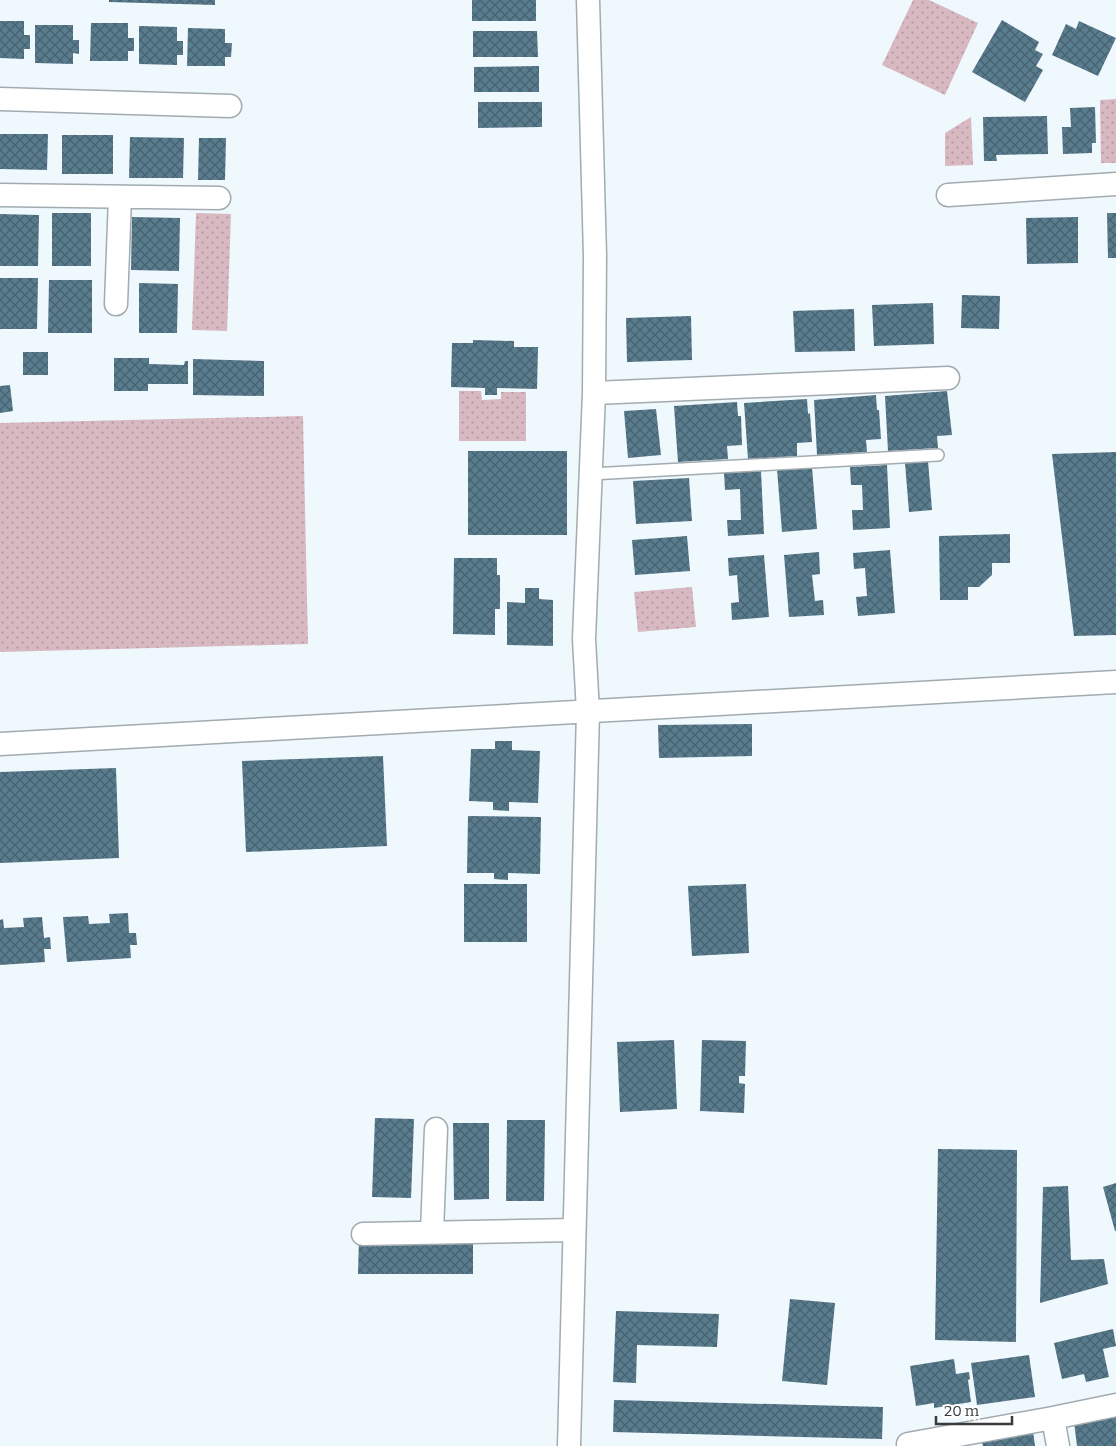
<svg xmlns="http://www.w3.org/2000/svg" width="1116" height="1446" viewBox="0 0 1116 1446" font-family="Bitter,serif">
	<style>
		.grass { fill: url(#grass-dots) }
		.building { fill: url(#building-cross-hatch) }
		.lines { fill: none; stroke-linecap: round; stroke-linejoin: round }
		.service-casing { stroke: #a2abb0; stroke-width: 14 }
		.minor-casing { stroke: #a2abb0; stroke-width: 25 }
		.service { stroke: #fff; stroke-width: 11 }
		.minor { stroke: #fff; stroke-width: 22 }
	</style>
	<defs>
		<pattern id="grass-dots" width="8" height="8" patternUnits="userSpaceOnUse" patternTransform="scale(1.25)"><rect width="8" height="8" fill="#d8b9c1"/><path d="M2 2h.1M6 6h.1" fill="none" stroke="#b0989e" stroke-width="1.8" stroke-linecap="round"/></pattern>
		<pattern id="building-cross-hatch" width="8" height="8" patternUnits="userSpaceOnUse" patternTransform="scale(1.25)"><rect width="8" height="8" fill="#597c8e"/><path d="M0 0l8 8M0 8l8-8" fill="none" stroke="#47626f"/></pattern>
	</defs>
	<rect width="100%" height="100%" fill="#eff8fd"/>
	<path class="grass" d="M913 0H929L978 23 945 95 882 65Z
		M1116 99V163H1101L1100 100Z
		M971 117 973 165 945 166V133Z
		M196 213 231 214 227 331 192 330Z
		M459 391H481L482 400 501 399V392H526V441H459Z
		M303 416 308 644 0 652V423Z
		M692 587 696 627 638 632 634 592Z"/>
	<path class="building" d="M109 0H215V5L109 2Z
		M472 0H536V21H472Z
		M1002 20 1039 42 1035 50 1043 54 1036 66 1043 70 1025 102 972 72Z
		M0 21H24V35H30V49H24V59L0 58Z
		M1079 21 1116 38 1098 76 1052 55 1066 24 1076 29Z
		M91 23H128V38H134V51H128V61H90Z
		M35 25H73V40H79V54L73 53V64L35 63Z
		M139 26 177 27V41H183V55H177V65L139 64Z
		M188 28 225 29V43H232L231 57H225V66H187Z
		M473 31H537L538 57H473Z
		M539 66V92H474V67Z
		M478 102H542V127L478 128Z
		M1095 107 1096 143H1092V153L1063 154 1062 127H1071L1070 108Z
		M1047 116 1048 154 996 155 997 161H984L983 117Z
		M0 134H48L47 170 0 169Z
		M62 135H113V174H62Z
		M130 137 184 138 183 178H129Z
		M199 138H226L225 180H198Z
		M52 213H91V266H52Z
		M1107 213H1116V258H1108Z
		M0 214 39 215 38 266H0Z
		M132 217 180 218 179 271 131 270Z
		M1078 217V263L1027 264 1026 218Z
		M0 278H38L37 329H0Z
		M49 280H92V333H48Z
		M139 283 178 284 177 333H139Z
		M962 295 1000 296 999 329 961 328Z
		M933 303 934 344 874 346 872 305Z
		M854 309 855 351 795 352 793 311Z
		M691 316 692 360 627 362 626 318Z
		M473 340 514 341V347H538L537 389 497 388V395H485V388L451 387 452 343H473Z
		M23 352H48V375H23Z
		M114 358H149V364L184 365 185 361H188V384H148V391H114Z
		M193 359 264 361V396L193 395Z
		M10 385 13 411 0 413V386Z
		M947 391 952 435 937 436 938 448 888 451 885 396Z
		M876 395 877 410H879L881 439 866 440 867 452 817 455 814 400Z
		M807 399 808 414 810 413 812 442 797 443V456L748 459 744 403Z
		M737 402 738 416H741L742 445 727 446 728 459 678 462 674 406Z
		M656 409 661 455 628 458 624 411Z
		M468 451H567V535H468Z
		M1116 452V635L1074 636 1052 454Z
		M928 461 932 510 909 512 905 463Z
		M887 465 890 528 853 530 852 510H863L862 485H851L850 467Z
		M812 467 817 529 782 532 777 469Z
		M761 471 764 534 728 536 727 520H741L740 489 725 490 724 473Z
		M689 478 692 521 636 524 633 481Z
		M1010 534V563H992V575L979 587H968V600H940L939 536Z
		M687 536 690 571 635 575 632 540Z
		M890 550 895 613 858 616 856 597 867 596 865 568 854 569 853 553Z
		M819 552 820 574 812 575 815 601 823 600 824 615 789 617 784 555Z
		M764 555 769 617 732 620 731 603 739 602 737 575 729 576 728 558Z
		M454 558H497V575H500V609H495V635L453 634Z
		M525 588H539V599L553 600V646L507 645V602L525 603Z
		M752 724V756L659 758 658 725Z
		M495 741H512V750L540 751 538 803 509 802V811L493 810V802L469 801 471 749H495Z
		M383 756 387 846 246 852 242 761Z
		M116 768 119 858 0 863V772Z
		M468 816 541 817 540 874 508 873V880L494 879V873H467Z
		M464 884H527V942H464Z
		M746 884 749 953 692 956 688 886Z
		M128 913 129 933H136L137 945H130L131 958 67 962 63 917 88 916 89 924 110 923 109 914Z
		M42 917 44 938 50 937 51 949H44L45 962 0 965V920L3 919 4 928 24 927 23 918Z
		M674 1040 677 1109 620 1112 617 1042Z
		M702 1040 746 1041 745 1076H739V1083L745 1084 744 1113 700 1111Z
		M375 1118 414 1119 411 1198 372 1197Z
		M507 1120H545L544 1201H506Z
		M453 1123H489V1199L454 1200Z
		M938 1149 1017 1150 1016 1342 935 1340Z
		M1116 1183V1231H1115L1103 1187Z
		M1068 1186 1071 1260 1104 1259 1108 1284 1040 1303 1043 1187Z
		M359 1239H473V1274H358Z
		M790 1299 835 1303 827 1385 782 1381Z
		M616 1311 719 1314 717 1347 637 1345 636 1383 613 1382Z
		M1113 1329 1116 1346 1103 1349 1109 1377 1086 1382 1084 1374 1062 1379 1054 1343Z
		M1029 1355 1035 1397 977 1405 971 1363Z
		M954 1359 956 1374 969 1372 970 1379 968 1380 971 1402 934 1408V1403L916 1406 910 1366Z
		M614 1400 883 1407 882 1439 613 1432Z
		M1116 1416V1446H1077L1074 1422Z
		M1033 1431 1035 1446H983L981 1439Z"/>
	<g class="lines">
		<defs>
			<path id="service" d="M591 474 938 455"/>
			<path id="minor" d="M0 99 230 106
				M0 195 219 198
				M948 195 1116 184
				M116 304 120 197
				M594 393 948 378
				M0 744 1116 682
				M432 1232 436 1129
				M363 1234 574 1230
				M1053 1418 1116 1405
				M908 1444 1053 1418 1058 1446
				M569 1446 588 712 584 639 594 393 595 256 588 0"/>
		</defs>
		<use href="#service" class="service-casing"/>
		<use href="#minor" class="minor-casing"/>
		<use href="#service" class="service"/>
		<use href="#minor" class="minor"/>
	</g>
	<path d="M936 1416v8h76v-8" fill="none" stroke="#373b3d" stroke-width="2.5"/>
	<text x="944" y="1416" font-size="15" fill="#373b3d" stroke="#ffffff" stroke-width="4" paint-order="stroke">20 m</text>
</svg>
